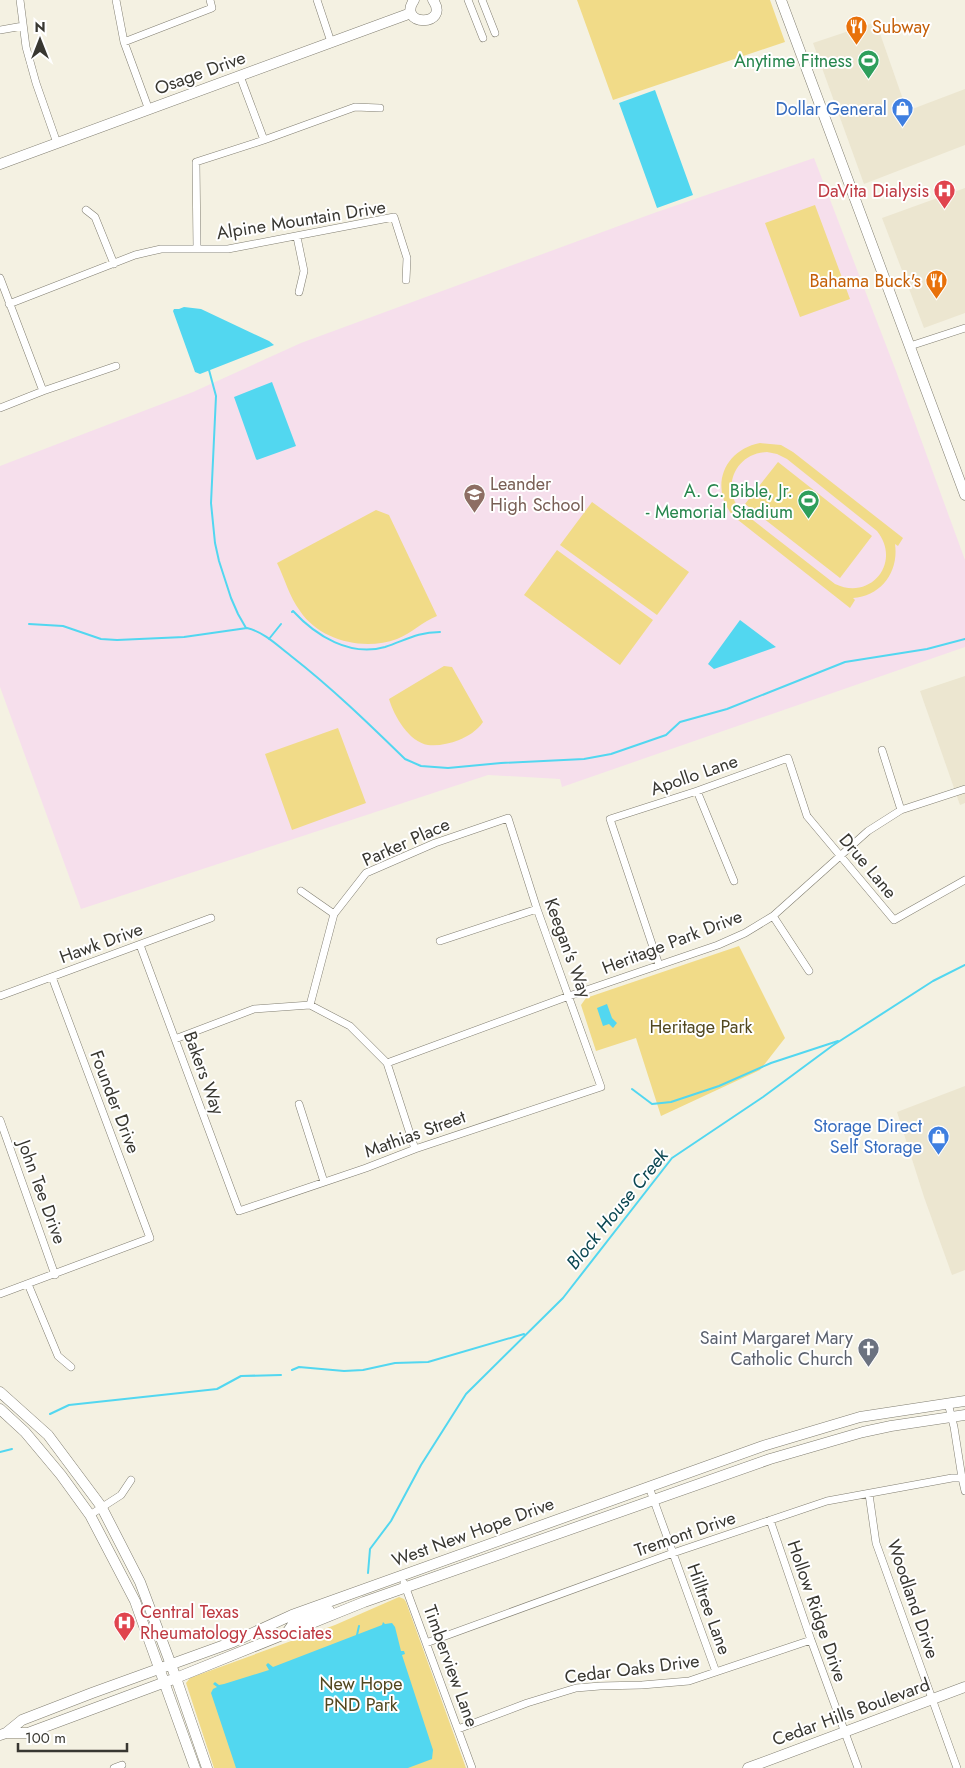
<svg xmlns="http://www.w3.org/2000/svg" width="965" height="1768" viewBox="0 0 965 1768" font-family="Jost,sans-serif">
	<style>
		.built { fill: #ece6d0 }
		.education { fill: #f6dfec }
		.green { fill: #f1db88; fill-rule: evenodd }
		.water { fill: #52d7f0 }
		.lines { fill: none; stroke-linecap: round; stroke-linejoin: round }
		.stream { stroke: #52d7f0; stroke-width: 2 }
		.street-casing { stroke: #817e71; stroke-width: 8 }
		.secondary-casing { stroke: #817e71; stroke-width: 11 }
		.street { stroke: #fff; stroke-width: 7 }
		.secondary { stroke: #fff; stroke-width: 10 }
		.labels { text-anchor: middle; dominant-baseline: central; stroke-width: 4; stroke-linejoin: round; paint-order: stroke }
		.food-label { font-size: 18px; fill: #c56008; stroke: #fff; text-anchor: start }
		.leisure-label { font-size: 18px; fill: #27864d; stroke: #fff; text-anchor: end }
		.street-label { font-size: 18px; fill: #383731; stroke: #fff }
		.shop-label { font-size: 18px; fill: #366cbe; stroke: #fff; text-anchor: end }
		.health-label { font-size: 18px; fill: #be3a42; stroke: #fff; text-anchor: end }
		.education-label { font-size: 18px; fill: #785e54; stroke: #fff; text-anchor: start }
		.park-label { font-size: 18px; fill: #524820; stroke: #fff }
		.worship-label { font-size: 18px; fill: #5b616d; stroke: #fff; text-anchor: end }
		.water-label { font-size: 19px; font-style: italic; fill: #0b4752; stroke: #fff }
	</style>
	<rect width="100%" height="100%" fill="#f4f1e2"/>
	<path class="built" d="M876 22 907 111 965 89V145L864 184 813 43Z
		M965 188V313L924 328 882 218Z
		M965 676V803L960 805 920 691Z
		M965 1086V1270L952 1275 924 1197 897 1112Z"/>
	<path class="education" d="M814 158 896 371 965 560V647L562 787 560 779 488 775 81 909 0 687V466L193 392 301 343 654 213Z"/>
	<path class="green" d="M577 0H770L785 42 613 100Z
		M815 205 850 299 800 317 765 223Z
		M760 443 781 445 793 452 903 538 898 546 895 544C899 572 881 596 853 598L855 600 850 608 733 516C709 487 724 450 760 443ZM767 452 777 454 787 459 877 531C902 562 871 601 835 584L740 510C721 486 736 453 767 452Z
		M778 462 872 536 840 578 745 504Z
		M592 502 689 572 657 615 560 545Z
		M376 510 389 515 437 616C422 622 412 633 397 639 364 651 320 641 300 611 289 596 285 579 277 563Z
		M557 550 653 620 620 665 524 595Z
		M444 666 452 667 483 722C477 731 468 736 459 740 449 744 438 746 428 745 409 742 394 716 389 699Z
		M338 728 366 803 292 830 265 754Z
		M739 946 785 1038 760 1070 661 1116 636 1038 596 1051 581 1005 586 998Z
		M399 1597 404 1599 406 1602 466 1768H214L187 1686 186 1683 190 1678 335 1625Z"/>
	<path class="water" d="M655 90 693 195 657 208 619 103Z
		M184 307 201 309 269 341 274 345 200 374 195 372 173 311 174 309H179Z
		M272 382 296 446 257 460 256 459 234 397Z
		M740 620 776 647 714 669 708 664Z
		M607 1004 612 1018 617 1023 613 1028 609 1024 603 1026 597 1008Z
		M383 1622 385 1624 392 1623 395 1627 401 1651H404L405 1654 402 1655 433 1750 432 1759 408 1768H236L211 1693 213 1689 217 1687 213 1684 215 1682 219 1685 224 1684 269 1670 266 1665 268 1663 273 1667 382 1625Z"/>
	<g class="lines">
		<path class="stream" d="M209 370 216 396 211 503 215 543 219 561 231 598 238 614 246 628
			M292 612 293 611C316 636 350 657 385 647 406 640 417 632 440 632
			M29 624 63 626 101 639 117 640 184 637 247 628C264 632 278 646 291 656 332 688 368 723 405 759L421 766 448 768 501 763 584 759 611 754 666 735 680 722 727 709 845 662 927 649 965 639
			M269 639 281 624
			M632 1089 652 1104 671 1102 719 1086 771 1063 838 1041
			M292 1370 299 1367 344 1371 363 1370 395 1363 428 1362 524 1334
			M50 1414 69 1405 217 1389 241 1376 281 1375
			M0 1452 12 1449
			M368 1573 370 1549 391 1521 421 1465 466 1394 563 1298 672 1158 763 1097 832 1046 933 981 965 965
			M357 1635 359 1626"/>
		<defs>
			<path id="street" d="M20 0 26 47 36 83 57 143
				M116 0 124 42 149 110
				M317 0 331 42
				M468 0 483 38
				M482 0 495 33
				M0 30 23 26
				M124 42 212 8 210 0
				M240 76 264 140
				M86 210 95 217 114 264
				M297 237 304 271 299 292
				M197 249 196 162 264 140 355 107 380 108
				M0 278 43 391
				M9 304 135 255 161 249H228L394 217 407 258 406 280
				M910 346 965 328
				M0 408 43 391 116 366
				M882 750 901 810
				M697 791 734 881
				M301 891 334 914
				M773 916 809 971
				M440 941 537 909
				M140 945 239 1211 366 1168 415 1149 601 1087 537 909 508 818 435 843 366 873 334 914 310 1005
				M659 965 610 819 697 791 788 758 807 816 894 920 965 880
				M0 996 211 918
				M175 1039 254 1009 310 1005 350 1026 387 1063 415 1149
				M387 1063 569 996 718 945 745 933 773 916 868 831 901 810 965 789
				M299 1104 324 1182
				M0 1120 55 1275
				M28 1284 58 1356 71 1367
				M0 1294 150 1238 52 977
				M948 1403 954 1427 962 1478 965 1491
				M649 1487 716 1672
				M869 1494 876 1543 957 1768
				M90 1515 121 1495 131 1480
				M770 1520 811 1640 858 1768
				M404 1583 472 1768
				M426 1643 673 1553 827 1501 952 1478H962
				M458 1729 527 1703 576 1688 600 1686 642 1685 689 1681 811 1640
				M114 1768 122 1765"/>
			<path id="secondary" d="M414 0C396 27 451 27 433 0
				M781 0 965 495
				M0 164 411 13
				M0 1392 48 1435 101 1506 140 1582 176 1678 207 1768
				M0 1409 25 1432 61 1475 90 1515 135 1601 195 1768
				M286 1634 293 1624 329 1610
				M6 1733 22 1720 92 1693 233 1642 292 1615 763 1446 860 1417 965 1401
				M0 1735 6 1733H28L176 1678 364 1602 770 1459 863 1432 891 1426 965 1415
				M748 1768 965 1687"/>
		</defs>
		<use href="#street" class="street-casing"/>
		<use href="#secondary" class="secondary-casing"/>
		<use href="#street" class="street"/>
		<use href="#secondary" class="secondary"/>
	</g>
	<defs>
		<symbol id="restaurant-pin" viewBox="-11 -11 22 30"><path d="M0 17L-7.5 6A9.5 9.5 0 1 1 7.5 6Z" fill="#e8710a" stroke="#fff"/><path d="M-5-6h1v4h1v-4h1v4h1v-4h1v5L-1.5 .5V6h-2V.5L-5-1ZM5-6V6H3V1.5H1.5Q1.5-4 5-6Z" fill="#fff"/></symbol>
		<symbol id="stadium-pin" viewBox="-11 -11 22 30"><path d="M0 17L-7.5 6A9.5 9.5 0 1 1 7.5 6Z" fill="#2e9e5b" stroke="#fff"/><path d="M0-5a6.5 5 0 1 0 0 10a6.5 5 0 1 0 0-10ZM-3.5-1.8h7v3.6h-7Z" fill="#fff"/></symbol>
		<symbol id="shop-pin" viewBox="-11 -11 22 30"><path d="M0 17L-7.5 6A9.5 9.5 0 1 1 7.5 6Z" fill="#3f7fe0" stroke="#fff"/><path d="M-5-2.5h2.3a2.7 3.5 0 0 1 5.4 0H5L5.5 6h-11ZM-1.5-2.5h3a1.5 2.3 0 0 0-3 0Z" fill="#fff"/></symbol>
		<symbol id="hospital-pin" viewBox="-11 -11 22 30"><path d="M0 17L-7.5 6A9.5 9.5 0 1 1 7.5 6Z" fill="#e0444e" stroke="#fff"/><path d="M-5-5h3v3.5h4V-5h3V5h-3V1.5h-4V5h-3Z" fill="#fff"/></symbol>
		<symbol id="school-pin" viewBox="-11 -11 22 30"><path d="M0 17L-7.5 6A9.5 9.5 0 1 1 7.5 6Z" fill="#8d6e63" stroke="#fff"/><path d="M0-5L7-2L0 1L-7-2ZM-4 1L0 2.5L4 1V4Q0 6-4 4Z" fill="#fff"/></symbol>
		<symbol id="church-pin" viewBox="-11 -11 22 30"><path d="M0 17L-7.5 6A9.5 9.5 0 1 1 7.5 6Z" fill="#6b7280" stroke="#fff"/><path d="M-1.2-6h2.4v3.5h3.3v2.4h-3.3V6h-2.4V-.1h-3.3v-2.4h3.3Z" fill="#fff"/></symbol>
	</defs>
	<g fill-rule="evenodd">
		<use href="#restaurant-pin" x="844" y="14" width="25" height="34"/>
		<use href="#stadium-pin" x="856" y="48" width="25" height="34"/>
		<use href="#shop-pin" x="890" y="96" width="25" height="34"/>
		<use href="#hospital-pin" x="932" y="178" width="25" height="34"/>
		<use href="#restaurant-pin" x="924" y="268" width="25" height="34"/>
		<use href="#school-pin" x="462" y="482" width="25" height="34"/>
		<use href="#stadium-pin" x="796" y="488" width="25" height="34"/>
		<use href="#shop-pin" x="926" y="1124" width="25" height="34"/>
		<use href="#church-pin" x="856" y="1336" width="25" height="34"/>
		<use href="#hospital-pin" x="112" y="1610" width="25" height="34"/>
	</g>
	<g class="labels">
		<g class="food-label">
			<text x="872" y="27">Subway</text>
			<text x="921" y="281" text-anchor="end">Bahama Buck's</text>
		</g>
		<g class="leisure-label">
			<text x="852" y="61">Anytime Fitness</text>
			<text x="793" y="491">A. C. Bible, Jr.<tspan x="793" dy="21">- Memorial Stadium</tspan></text>
		</g>
		<g class="street-label">
			<text transform="translate(200 73) rotate(-20)">Osage Drive</text>
			<text transform="translate(301 220) rotate(-9)">Alpine Mountain Drive</text>
			<text transform="translate(694 775) rotate(-19)">Apollo Lane</text>
			<text transform="translate(406 842) rotate(-24)">Parker Place</text>
			<text transform="translate(868 866) rotate(50)">Drue Lane</text>
			<text transform="translate(672 942) rotate(-21)">Heritage Park Drive</text>
			<text transform="translate(101 943) rotate(-20)">Hawk Drive</text>
			<text transform="translate(568 948) rotate(70)">Keegan's Way</text>
			<text transform="translate(204 1073) rotate(70)">Bakers Way</text>
			<text transform="translate(115 1102) rotate(69)">Founder Drive</text>
			<text transform="translate(415 1134) rotate(-20)">Mathias Street</text>
			<text transform="translate(42 1192) rotate(70)">John Tee Drive</text>
			<text transform="translate(473 1532) rotate(-20)">West New Hope Drive</text>
			<text transform="translate(685 1534) rotate(-19)">Tremont Drive</text>
			<text transform="translate(913 1599) rotate(71)">Woodland Drive</text>
			<text transform="translate(709 1609) rotate(70)">Hilltree Lane</text>
			<text transform="translate(817 1611) rotate(71)">Hollow Ridge Drive</text>
			<text transform="translate(451 1666) rotate(70)">Timberview Lane</text>
			<text transform="translate(632 1669) rotate(-7)">Cedar Oaks Drive</text>
			<text transform="translate(851 1712) rotate(-20)">Cedar Hills Boulevard</text>
		</g>
		<g class="shop-label">
			<text x="887" y="109">Dollar General</text>
			<text x="922" y="1126">Storage Direct<tspan x="922" dy="21">Self Storage</tspan></text>
		</g>
		<g class="health-label">
			<text x="929" y="191">DaVita Dialysis</text>
			<text x="140" y="1612" text-anchor="start">Central Texas<tspan x="140" dy="21">Rheumatology Associates</tspan></text>
		</g>
		<g class="education-label">
			<text x="490" y="484">Leander<tspan x="490" dy="21">High School</tspan></text>
		</g>
		<g class="park-label">
			<text x="701" y="1027">Heritage Park</text>
			<text x="361" y="1684">New Hope<tspan x="361" dy="21">PND Park</tspan></text>
		</g>
		<g class="worship-label">
			<text x="853" y="1338">Saint Margaret Mary<tspan x="853" dy="21">Catholic Church</tspan></text>
		</g>
		<g class="water-label">
			<text transform="translate(617 1209) rotate(-51)">Block House Creek</text>
		</g>
	</g>
	<g transform="translate(40 40)" stroke="#ffffff" stroke-width="4" paint-order="stroke">
	<path d="M0-4L9 19L0 12L-9 19Z" fill="#383731"/>
	<text y="-8" font-size="14" font-weight="bold" text-anchor="middle" fill="#383731">N</text>
	</g>
	<path d="M18 1743v8h109v-8" fill="none" stroke="#383731" stroke-width="2.5"/>
	<text x="25" y="1743" font-size="15" fill="#383731" stroke="#ffffff" stroke-width="4" paint-order="stroke">100 m</text>
</svg>
